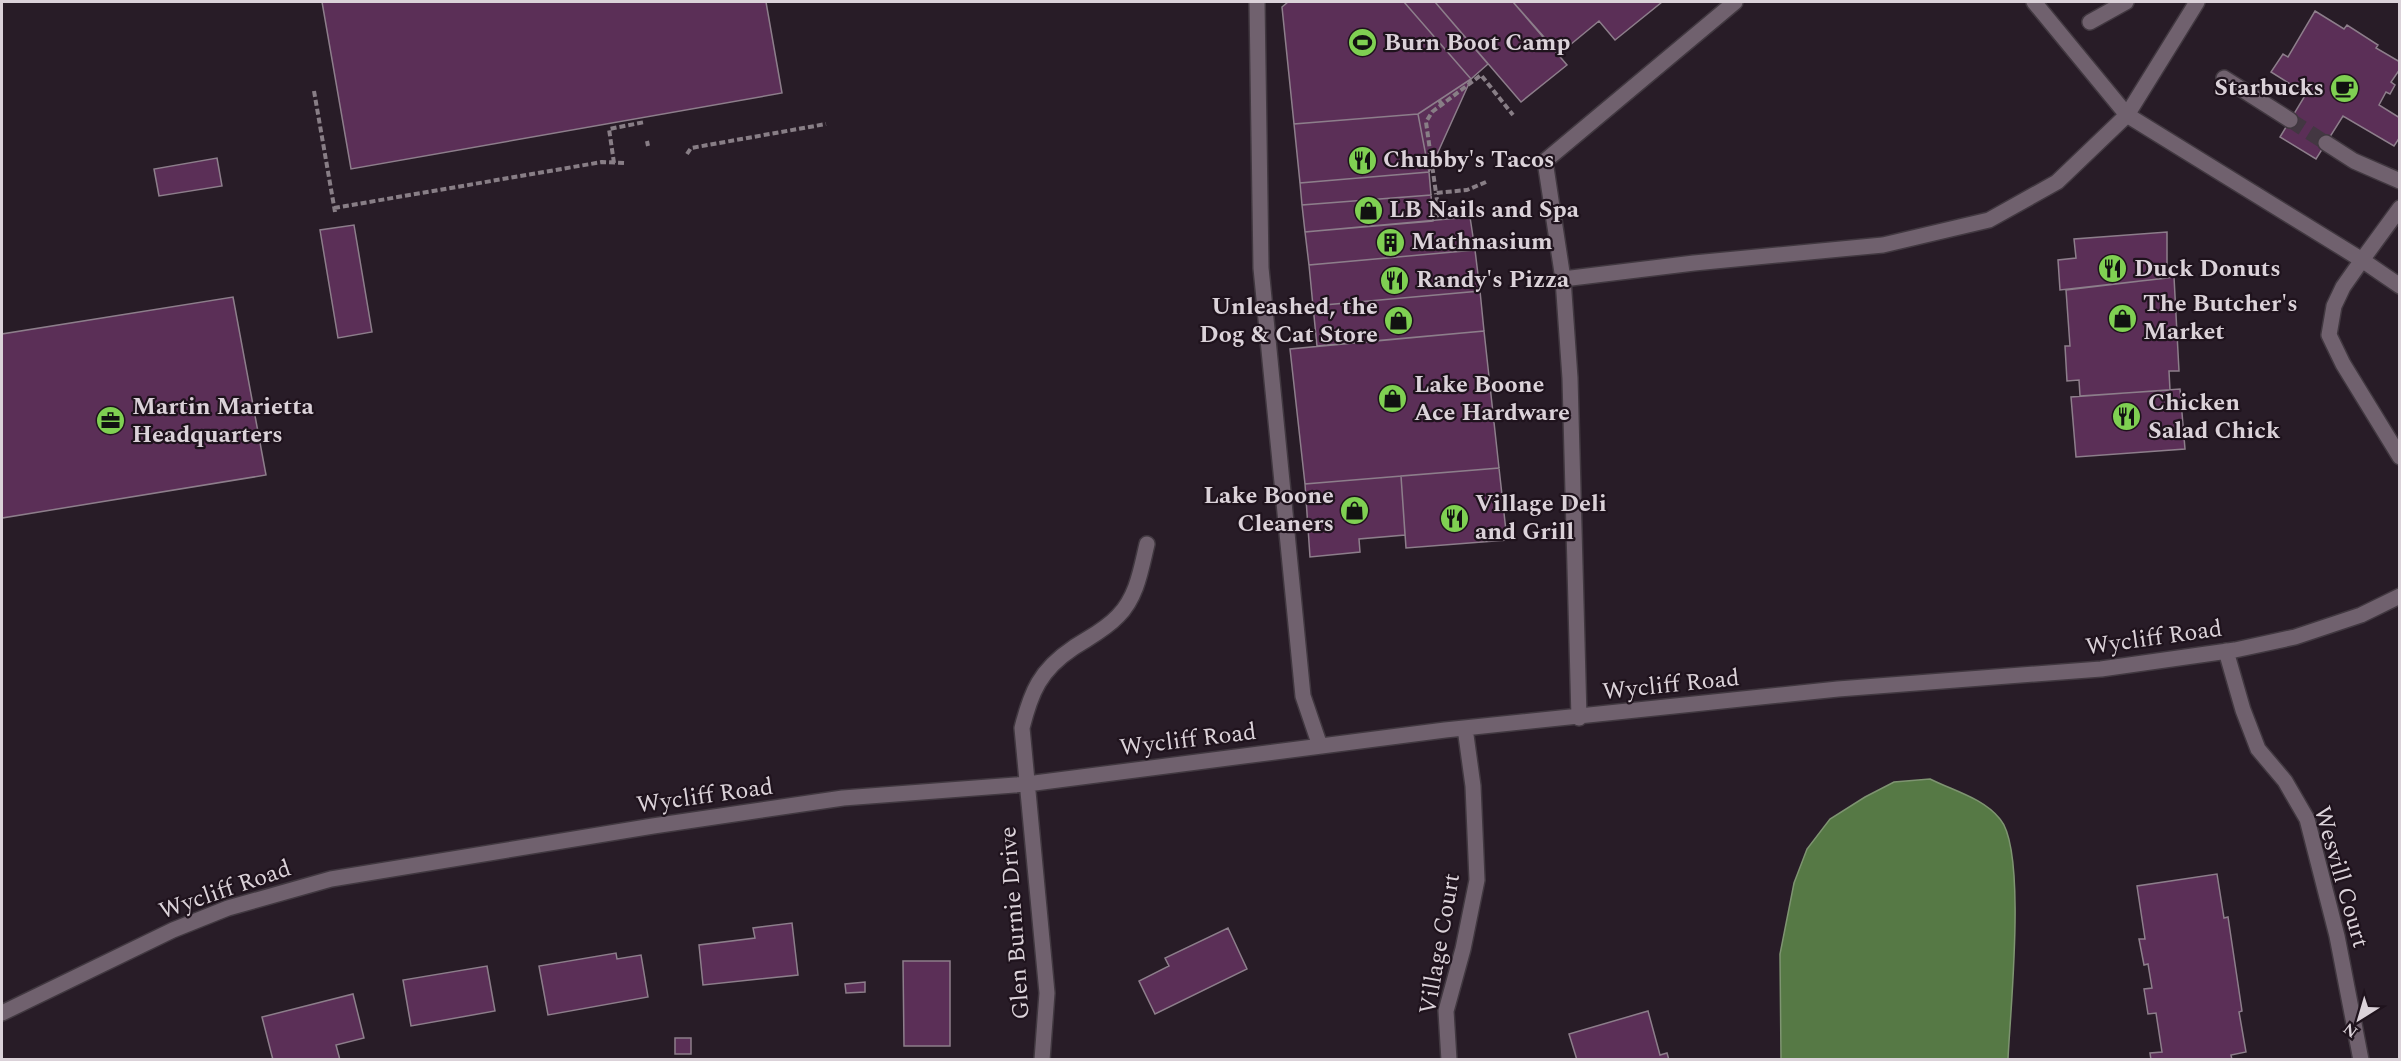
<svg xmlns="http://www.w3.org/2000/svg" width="2401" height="1061" viewBox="0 0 2401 1061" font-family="Spectral,serif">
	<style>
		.water { fill: #567945; stroke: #7e9471; stroke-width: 1.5 }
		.building { fill: #5b2f57; stroke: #8d7e8b; stroke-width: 1.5 }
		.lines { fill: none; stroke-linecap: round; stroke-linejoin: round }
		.minor-tunnel { stroke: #433742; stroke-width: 15; stroke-dasharray: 15 8; stroke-linecap: butt }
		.minor-casing { stroke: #413840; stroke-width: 18 }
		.path { stroke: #887e86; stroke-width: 4; stroke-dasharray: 6 3; stroke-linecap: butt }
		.minor { stroke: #70616e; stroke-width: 15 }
		.labels { text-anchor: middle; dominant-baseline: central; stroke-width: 4.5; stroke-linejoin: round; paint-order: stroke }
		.poi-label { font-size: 24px; font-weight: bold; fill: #dbd2d9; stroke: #1f131d; text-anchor: start }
		.street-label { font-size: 24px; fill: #dbd2d9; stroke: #1f131d }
	</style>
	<rect width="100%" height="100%" fill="#281c27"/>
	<path class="water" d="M1930 779C1954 791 1983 798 2000 819 2027 850 2010 1013 2008 1059H1781L1780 954 1794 883 1807 849 1830 819 1865 797 1894 782Z"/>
	<path class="building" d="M322 2H766L782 93 351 169Z
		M1288 2H1404L1471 79 1418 114 1294 124 1282 7Z
		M1404 2H1435L1488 64 1471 79Z
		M1435 2H1513L1567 65 1521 102Z
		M1513 2H1662L1615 40 1599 21 1559 54Z
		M2315 11 2344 29 2347 25 2378 45 2376 48 2400 62V69L2391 82 2395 85 2390 94 2386 92 2379 105 2400 118V137L2394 146 2343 116 2316 159 2280 137 2306 94 2271 72 2283 54 2288 57Z
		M1471 79 1429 172 1418 114Z
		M1418 114 1429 172 1300 183 1294 124Z
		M217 158 222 186 159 196 154 169Z
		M1429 172 1431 195 1302 205 1300 183Z
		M1431 195 1433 221 1305 232 1302 205Z
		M1470 217 1475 250 1309 265 1305 232Z
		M354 225 372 332 338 338 320 230Z
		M2167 232V278L2060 290 2058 260 2076 258 2074 239Z
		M1475 250 1480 291 1313 306 1309 265Z
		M2174 277 2179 371H2169L2170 390 2080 396 2079 380 2067 381 2065 346H2070L2066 290Z
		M1480 291 1484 331 1317 346 1313 306Z
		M233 297 266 475 2 518V334Z
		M1484 331 1499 468 1305 484 1290 349Z
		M2180 389 2185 449 2076 457 2071 397Z
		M1499 468 1507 540 1406 548 1401 476Z
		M1401 476 1405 535 1359 539 1360 552 1310 557 1305 484Z
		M2217 874 2224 918 2228 917 2242 1011 2239 1012 2246 1052 2231 1055 2232 1060H2151L2150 1053 2162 1052 2156 1013 2148 1014 2144 989 2152 988 2148 964 2144 965 2139 939H2145L2137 886Z
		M792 923 798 975 703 985 699 945 755 938 753 928Z
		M1228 928 1247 969 1155 1014 1139 981 1169 966 1165 958Z
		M616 953 617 959 641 955 648 997 548 1015 539 966Z
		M903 961H950V1046H904Z
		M487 966 495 1011 411 1026 403 980Z
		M865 982V992L846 993 845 984Z
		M353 994 364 1038 336 1045 340 1060H273L262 1017Z
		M1648 1011 1660 1055 1667 1053 1669 1060H1577L1569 1034Z
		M675 1038H691V1054H675Z"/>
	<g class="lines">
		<path class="minor-tunnel" d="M2290 120 2326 143"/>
		<defs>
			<path id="minor" d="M1257 2 1261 268 1303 696 1320 746
				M2034 2 2127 115 2362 260 2343 287 2334 306 2329 335 2343 364 2400 457
				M2090 22 2126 2
				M2224 78 2290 120
				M2326 143 2354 161 2400 181
				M2400 208 2362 260 2400 286
				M1563 279 1545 161 1735 2
				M2226 651 2243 710 2258 749 2285 781 2307 819 2337 936 2361 1060
				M1579 718 1570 378 1563 279 1694 263 1883 245 1989 220 2057 182 2127 115 2197 2
				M2 1013 173 930 228 908 331 879 653 826 843 798 1027 784 1445 730 1838 689 2101 669 2235 650 2295 637 2361 615 2400 596
				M1042 1060 1047 993 1022 728C1031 692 1040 670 1073 648 1088 638 1105 630 1118 616 1137 597 1141 569 1147 544
				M1449 1060 1446 1011 1463 949 1477 880 1473 786 1465 728"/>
		</defs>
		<use href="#minor" class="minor-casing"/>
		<path class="path" d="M314 91 335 212
			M1439 100 1442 105
			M647 141 648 146
			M687 154 691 148 826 124
			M614 163 609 129 645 122
			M1486 182 1467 190 1436 193 1426 122 1432 112 1481 75 1513 115
			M334 208 602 162 624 163
			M1433 216 1439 215 1436 193"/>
		<use href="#minor" class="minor"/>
	</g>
	<defs>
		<symbol id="stadium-disc" viewBox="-11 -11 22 22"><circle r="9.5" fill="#7fd052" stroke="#1f131d"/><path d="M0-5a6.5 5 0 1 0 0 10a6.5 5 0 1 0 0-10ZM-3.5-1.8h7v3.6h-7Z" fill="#111"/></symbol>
		<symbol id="cafe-disc" viewBox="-11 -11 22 22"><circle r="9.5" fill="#7fd052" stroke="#1f131d"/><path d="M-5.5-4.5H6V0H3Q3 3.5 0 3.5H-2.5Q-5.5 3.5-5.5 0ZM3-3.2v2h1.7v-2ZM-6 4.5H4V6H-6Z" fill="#111"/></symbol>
		<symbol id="restaurant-disc" viewBox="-11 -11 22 22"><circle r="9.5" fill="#7fd052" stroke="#1f131d"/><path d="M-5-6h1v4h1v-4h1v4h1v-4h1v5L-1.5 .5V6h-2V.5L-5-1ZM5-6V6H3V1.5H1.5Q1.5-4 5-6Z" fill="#111"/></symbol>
		<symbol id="shop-disc" viewBox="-11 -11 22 22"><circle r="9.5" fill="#7fd052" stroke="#1f131d"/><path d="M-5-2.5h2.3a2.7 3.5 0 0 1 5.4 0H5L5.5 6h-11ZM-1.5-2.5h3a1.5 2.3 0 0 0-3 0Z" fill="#111"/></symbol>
		<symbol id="building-disc" viewBox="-11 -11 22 22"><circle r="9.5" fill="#7fd052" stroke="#1f131d"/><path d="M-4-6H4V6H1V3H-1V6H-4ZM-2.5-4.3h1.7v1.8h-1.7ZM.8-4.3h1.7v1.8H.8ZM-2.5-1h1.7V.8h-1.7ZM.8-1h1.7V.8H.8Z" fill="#111"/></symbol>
		<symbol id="office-disc" viewBox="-11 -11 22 22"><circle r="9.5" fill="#7fd052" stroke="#1f131d"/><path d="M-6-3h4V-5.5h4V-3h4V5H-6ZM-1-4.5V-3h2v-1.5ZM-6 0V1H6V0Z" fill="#111"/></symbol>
	</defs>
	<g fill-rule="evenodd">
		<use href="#stadium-disc" x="1346" y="26" width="33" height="33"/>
		<use href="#cafe-disc" x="2328" y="72" width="33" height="33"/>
		<use href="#restaurant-disc" x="1346" y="144" width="33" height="33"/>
		<use href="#shop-disc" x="1352" y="194" width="33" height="33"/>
		<use href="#building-disc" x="1374" y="226" width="33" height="33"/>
		<use href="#restaurant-disc" x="2096" y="252" width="33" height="33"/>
		<use href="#restaurant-disc" x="1378" y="264" width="33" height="33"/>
		<use href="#shop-disc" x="2106" y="302" width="33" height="33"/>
		<use href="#shop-disc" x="1382" y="304" width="33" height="33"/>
		<use href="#shop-disc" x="1376" y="382" width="33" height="33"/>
		<use href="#restaurant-disc" x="2110" y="400" width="33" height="33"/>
		<use href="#office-disc" x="94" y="404" width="33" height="33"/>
		<use href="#shop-disc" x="1338" y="494" width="33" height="33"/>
		<use href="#restaurant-disc" x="1438" y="502" width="33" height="33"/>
	</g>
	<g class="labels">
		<g class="poi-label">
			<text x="1384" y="43">Burn Boot Camp</text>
			<text x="2324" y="88" text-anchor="end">Starbucks</text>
			<text x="1383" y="160">Chubby's Tacos</text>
			<text x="1389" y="210">LB Nails and Spa</text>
			<text x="1411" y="242">Mathnasium</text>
			<text x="2134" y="269">Duck Donuts</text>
			<text x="1416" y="280">Randy's Pizza</text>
			<text x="2143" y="304">The Butcher's<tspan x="2143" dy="28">Market</tspan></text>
			<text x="1378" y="307" text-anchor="end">Unleashed, the<tspan x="1378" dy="28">Dog &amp; Cat Store</tspan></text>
			<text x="1414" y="385">Lake Boone<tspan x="1414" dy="28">Ace Hardware</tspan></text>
			<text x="2148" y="403">Chicken<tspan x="2148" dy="28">Salad Chick</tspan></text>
			<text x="132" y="407">Martin Marietta<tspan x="132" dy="28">Headquarters</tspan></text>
			<text x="1334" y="496" text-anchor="end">Lake Boone<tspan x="1334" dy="28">Cleaners</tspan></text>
			<text x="1475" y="504">Village Deli<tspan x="1475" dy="28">and Grill</tspan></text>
		</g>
		<g class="street-label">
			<text transform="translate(2154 638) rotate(-8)">Wycliff Road</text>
			<text transform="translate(1671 685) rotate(-6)">Wycliff Road</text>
			<text transform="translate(1188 740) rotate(-7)">Wycliff Road</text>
			<text transform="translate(705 796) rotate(-8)">Wycliff Road</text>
			<text transform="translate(2341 877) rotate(74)">Wesvill Court</text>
			<text transform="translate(225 890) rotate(-19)">Wycliff Road</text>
			<text transform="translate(1015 923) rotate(-94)">Glen Burnie Drive</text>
			<text transform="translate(1440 944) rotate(-80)">Village Court</text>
		</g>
	</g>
	<rect width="2401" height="1061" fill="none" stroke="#dbd2d9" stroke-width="6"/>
	<g transform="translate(2359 1019) rotate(217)" stroke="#1f131d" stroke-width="4.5" paint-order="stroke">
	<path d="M0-4.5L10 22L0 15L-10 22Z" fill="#dbd2d9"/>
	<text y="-9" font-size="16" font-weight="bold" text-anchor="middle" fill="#dbd2d9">N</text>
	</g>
</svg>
